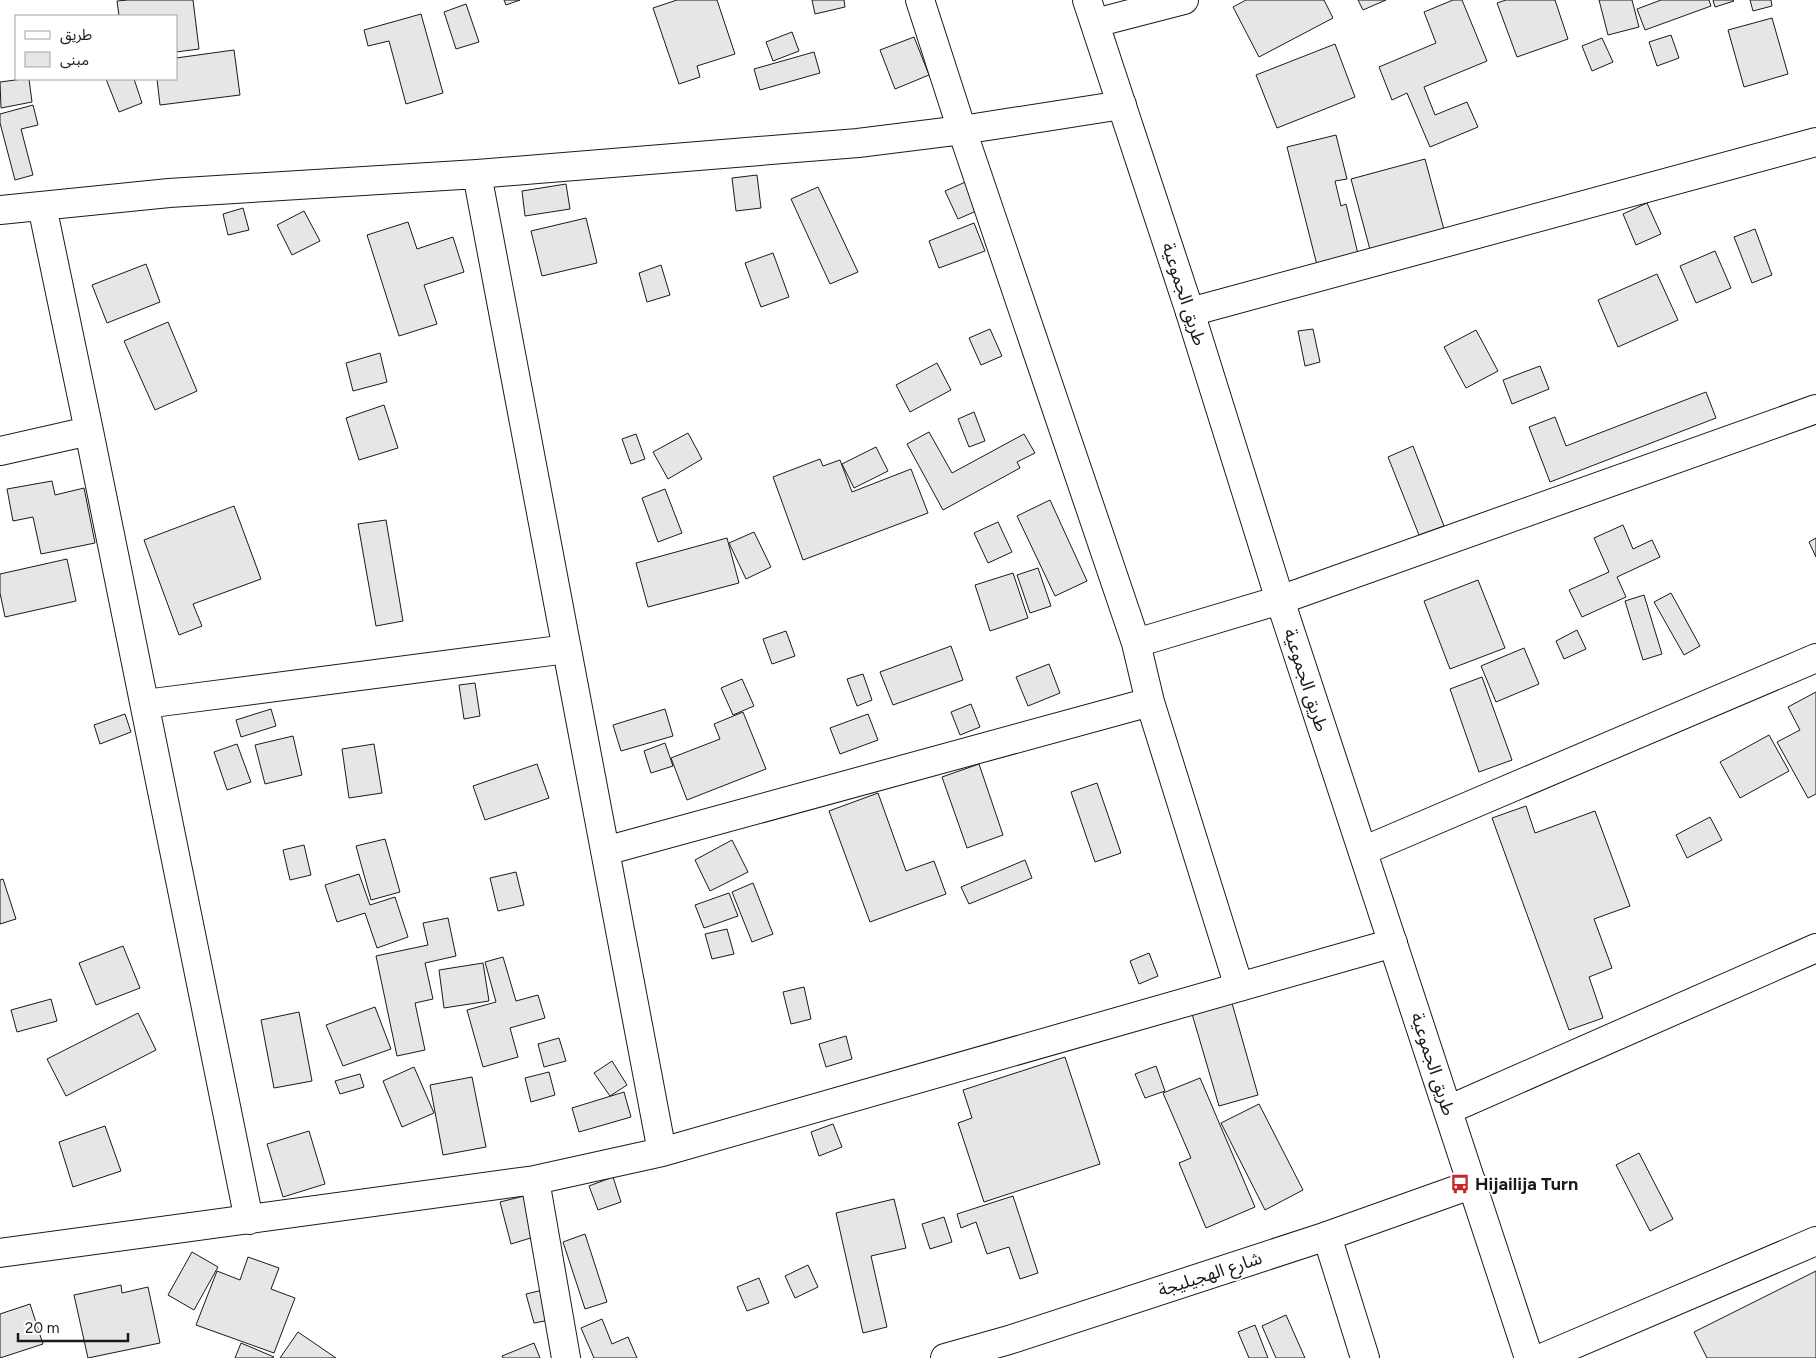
<svg xmlns="http://www.w3.org/2000/svg" width="1816" height="1358" viewBox="0 0 1816 1358" font-family="Figtree,'Noto Sans Arabic',sans-serif">
	<style>
		.building { fill: #e6e6e6; stroke: #1a1a1a }
		.lines { fill: none; stroke-linecap: round; stroke-linejoin: round }
		.minor-casing { stroke: #1a1a1a; stroke-width: 30 }
		.tertiary-casing { stroke: #1a1a1a; stroke-width: 30 }
		.secondary-casing { stroke: #1a1a1a; stroke-width: 30 }
		.minor { stroke: #fff; stroke-width: 28 }
		.tertiary { stroke: #fff; stroke-width: 28 }
		.secondary { stroke: #fff; stroke-width: 28 }
		.labels { text-anchor: middle; dominant-baseline: central; stroke-width: 4; stroke-linejoin: round; paint-order: stroke }
		.street-label { font-size: 18px; fill: #1a1a1a; stroke: #fff }
		.poi-label { font-size: 18px; font-weight: bold; fill: #1a1a1a; stroke: #fff; text-anchor: start }
	</style>
	<rect width="100%" height="100%" fill="#fff"/>
	<path class="building" d="M128 0H193L199 49 176 52V16H119L117 1Z
		M504 0H520L506 5Z
		M677 0H717L735 54 697 66 700 77 679 84 653 8Z
		M812 0H844L845 7 815 14Z
		M1246 0H1324L1333 18 1259 57 1233 7Z
		M1358 0H1386L1363 10Z
		M1453 0H1462L1487 61 1424 87 1435 115 1467 102 1478 127 1430 147 1407 93 1392 100 1379 67 1436 43 1424 12Z
		M1506 0H1555L1568 39 1517 57 1497 3Z
		M1599 0H1632L1639 27 1608 35Z
		M1661 0H1709L1711 6 1645 30 1637 9Z
		M1713 0H1733L1734 1 1715 7Z
		M1750 0H1771L1772 6 1753 11Z
		M466 4 479 42 456 49 444 12Z
		M421 14 443 93 406 104 389 41 368 46 364 30Z
		M1772 18 1788 74 1744 87 1728 30Z
		M792 32 799 51 773 61 766 42Z
		M1671 35 1679 58 1657 66 1649 42Z
		M914 37 929 75 895 89 880 50Z
		M1602 38 1613 62 1592 71 1582 46Z
		M1335 44 1355 97 1277 128 1256 75Z
		M234 50 240 95 160 105 157 79H176V58Z
		M814 52 820 73 760 90 754 69Z
		M23 79H29L32 102 1 108 0 82Z
		M106 79H134L142 103 119 112Z
		M33 105 38 125 21 129 33 175 15 180 0 123V114Z
		M1336 135 1347 179 1335 181 1341 206 1346 204 1358 254 1317 265 1287 147Z
		M1425 159 1446 237 1372 257 1351 179Z
		M757 175 761 208 736 211 732 178Z
		M970 180 983 208 958 219 945 191Z
		M566 184 570 209 525 216 522 191Z
		M818 187 858 272 830 284 791 199Z
		M1647 203 1661 234 1636 245 1623 214Z
		M243 208 249 230 228 235 223 214Z
		M304 211 320 241 292 255 277 225Z
		M586 218 597 263 542 276 531 231Z
		M408 222 417 249 453 237 464 272 424 285 437 324 399 336 367 235Z
		M974 223 985 251 939 268 929 241Z
		M1755 229 1772 275 1752 283 1734 237Z
		M1715 251 1731 288 1696 303 1680 266Z
		M773 253 789 297 761 307 745 263Z
		M146 264 160 302 107 323 92 285Z
		M661 265 670 295 647 302 639 273Z
		M1657 274 1678 320 1618 347 1598 300Z
		M168 322 197 391 155 410 124 341Z
		M990 329 1002 356 981 365 969 338Z
		M1313 329 1320 362 1305 366 1298 331Z
		M1476 330 1498 371 1466 388 1444 347Z
		M380 353 387 382 353 391 346 363Z
		M937 363 951 390 910 412 896 385Z
		M1540 366 1549 389 1512 404 1503 380Z
		M1706 392 1716 418 1550 482 1529 427 1555 417 1566 446Z
		M384 405 398 448 359 460 346 418Z
		M974 412 985 441 969 447 958 419Z
		M929 432 952 473 1024 434 1035 453 1017 462 1020 468 943 510 907 444Z
		M688 433 702 459 668 479 653 452Z
		M636 434 645 459 631 464 622 439Z
		M1413 446 1444 526 1419 535 1388 457Z
		M876 447 888 471 854 488 842 464Z
		M820 459 823 466 840 460 852 492 911 469 928 513 803 560 773 477Z
		M52 481 55 495 84 488 95 543 41 554 33 517 13 521 7 489Z
		M665 489 682 533 658 542 642 498Z
		M1050 500 1087 581 1055 596 1017 516Z
		M234 506 261 579 193 604 202 626 179 635 144 540Z
		M386 520 403 621 376 626 358 524Z
		M998 522 1012 552 988 563 974 533Z
		M1623 525 1633 549 1652 540 1660 557 1617 577 1626 597 1582 617 1569 590 1609 572 1594 538Z
		M754 532 771 567 746 579 729 543Z
		M727 538 739 583 648 607 636 563Z
		M1816 538V557L1809 542Z
		M67 559 76 601 5 617 0 593V574Z
		M1038 568 1051 606 1030 613 1017 575Z
		M1013 573 1028 618 990 631 975 585Z
		M1478 580 1505 648 1450 669 1424 601Z
		M1671 593 1700 646 1684 655 1654 602Z
		M1644 595 1662 654 1643 660 1625 601Z
		M1577 630 1586 649 1564 659 1556 641Z
		M786 631 795 656 772 664 763 639Z
		M951 646 963 680 893 705 880 672Z
		M1524 648 1539 684 1496 702 1481 666Z
		M1049 664 1060 693 1028 706 1016 677Z
		M863 674 872 700 857 706 847 679Z
		M1482 677 1512 760 1479 772 1450 689Z
		M742 679 754 706 733 715 721 688Z
		M475 683 480 716 464 719 459 685Z
		M1816 692V794L1808 798 1777 742 1800 730 1788 707Z
		M971 704 980 727 960 735 951 712Z
		M271 709 276 726 241 737 236 720Z
		M665 709 673 736 621 751 613 725Z
		M743 712 766 769 687 800 671 758 720 739 714 724Z
		M125 714 131 732 100 744 94 725Z
		M868 714 878 740 840 754 830 728Z
		M1769 735 1789 771 1740 798 1720 762Z
		M293 736 302 775 265 784 255 745Z
		M665 743 673 766 651 773 644 751Z
		M237 744 251 782 227 790 214 752Z
		M374 744 382 793 349 798 342 749Z
		M537 764 549 798 485 820 473 786Z
		M979 764 1003 835 967 848 942 777Z
		M1097 783 1121 853 1095 862 1071 792Z
		M878 793 906 871 934 861 946 894 870 922 829 811Z
		M1526 806 1535 833 1595 811 1630 906 1594 919 1612 968 1589 977 1603 1018 1569 1030 1492 818Z
		M1710 817 1722 840 1687 858 1676 835Z
		M385 839 400 892 371 900 356 846Z
		M732 840 748 872 710 891 695 860Z
		M304 845 311 875 290 880 283 850Z
		M1025 860 1032 878 969 904 961 887Z
		M516 872 524 905 498 911 490 878Z
		M359 874 370 905 395 897 408 937 377 948 365 913 337 922 325 885Z
		M3 879 16 919 0 924V880Z
		M753 883 773 934 752 942 732 892Z
		M729 893 738 916 704 928 695 905Z
		M448 918 456 956 425 963 433 999 415 1003 425 1050 397 1056 376 956 428 945 423 923Z
		M727 929 734 954 712 959 705 934Z
		M123 946 140 988 96 1005 79 963Z
		M1149 953 1158 976 1139 984 1130 961Z
		M503 957 516 1001 538 995 545 1018 510 1028 518 1057 483 1067 467 1010 496 1002 485 962Z
		M483 963 489 1001 444 1008 439 970Z
		M804 987 811 1019 791 1024 783 992Z
		M1230 996 1258 1095 1219 1106 1190 1007Z
		M51 999 57 1021 17 1032 11 1010Z
		M375 1007 391 1049 343 1066 326 1025Z
		M299 1012 312 1081 274 1088 261 1020Z
		M138 1013 156 1050 66 1096 47 1059Z
		M846 1036 852 1059 826 1067 819 1044Z
		M559 1038 566 1061 544 1067 538 1044Z
		M1065 1057 1100 1164 984 1202 958 1123 972 1118 963 1090Z
		M612 1061 627 1085 610 1096 594 1073Z
		M1156 1066 1165 1091 1145 1098 1135 1074Z
		M414 1067 434 1113 402 1127 383 1081Z
		M549 1072 555 1095 531 1102 525 1078Z
		M360 1074 364 1087 340 1094 335 1081Z
		M472 1077 486 1147 443 1155 430 1085Z
		M1200 1078 1255 1207 1206 1228 1179 1163 1191 1158 1163 1093Z
		M624 1092 631 1117 579 1132 572 1108Z
		M1259 1104 1303 1190 1265 1210 1221 1123Z
		M833 1124 842 1147 819 1156 811 1132Z
		M105 1126 121 1171 73 1187 59 1142Z
		M309 1131 325 1184 283 1197 267 1144Z
		M1639 1153 1673 1219 1650 1231 1616 1165Z
		M613 1177 621 1202 598 1210 589 1186Z
		M524 1196 534 1237 511 1244 500 1202Z
		M1013 1196 1038 1273 1020 1279 1009 1247 987 1254 976 1222 961 1228 957 1214Z
		M894 1199 906 1248 871 1256 887 1327 863 1333 836 1213Z
		M944 1217 952 1242 930 1249 922 1224Z
		M585 1234 607 1302 585 1309 563 1242Z
		M192 1252 218 1267 194 1310 168 1295Z
		M248 1257 279 1268 271 1289 295 1298 274 1353 196 1325 217 1271 240 1280Z
		M808 1265 818 1287 795 1298 785 1276Z
		M1816 1271V1358H1707L1694 1332Z
		M759 1278 769 1303 747 1311 737 1287Z
		M121 1285 122 1293 148 1287 160 1343 88 1358 74 1295Z
		M543 1290 550 1320 534 1323 526 1294Z
		M30 1304 43 1344 0 1358V1314Z
		M1286 1315 1305 1358H1276L1262 1326Z
		M602 1319 612 1344 628 1337 637 1358H594L581 1328Z
		M1255 1325 1268 1358H1249L1238 1332Z
		M298 1332 336 1358H280Z
		M241 1343 274 1357 273 1358H235Z
		M534 1343 540 1358H503L502 1356Z"/>
	<g class="lines">
		<defs>
			<path id="minor" d="M920 0 962 130 1136 643 1150 702 1239 987
				M1095 23 1184 0
				M477 174 662 1152
				M42 206 89 431 249 1220
				M0 210 169 193 477 174 858 143 962 130 1122 105
				M1190 312 1816 142
				M0 451 89 431
				M1136 643 1280 600 1816 409
				M145 704 567 649
				M605 851 1150 702
				M1363 851 1816 658
				M1448 1110 1816 948
				M535 1180 566 1358
				M1327 1236 1365 1358
				M0 1253 535 1180 662 1152 1393 943
				M1542 1358 1816 1241"/>
			<path id="tertiary" d="M945 1358 1009 1340 1327 1236 1473 1184"/>
			<path id="secondary" d="M1087 0 1190 312 1280 600 1529 1358"/>
		</defs>
		<use href="#minor" class="minor-casing"/>
		<use href="#tertiary" class="tertiary-casing"/>
		<use href="#secondary" class="secondary-casing"/>
		<use href="#minor" class="minor"/>
		<use href="#tertiary" class="tertiary"/>
		<use href="#secondary" class="secondary"/>
	</g>
	<defs>
		<symbol id="bus-bare" viewBox="-9 -9 18 18"><path d="M-5-6H5V4H4V6H2V4H-2V6H-4V4H-5ZM-3.5-4V0h7V-4ZM-3.5 1.2v1.5H-2V1.2ZM2 1.2v1.5H3.5V1.2Z" fill="#c62828" stroke="#fff" stroke-width="2.5" paint-order="stroke"/></symbol>
	</defs>
	<g fill-rule="evenodd">
		<use href="#bus-bare" x="1446" y="1170" width="28" height="28"/>
	</g>
	<g class="labels">
		<g class="street-label">
			<text transform="translate(1184 294) rotate(72)">طريق الجموعية</text>
			<text transform="translate(1306 680) rotate(72)">طريق الجموعية</text>
			<text transform="translate(1433 1064) rotate(72)">طريق الجموعية</text>
			<text transform="translate(1210 1274) rotate(-18)">شارع الهجيليجة</text>
		</g>
		<g class="poi-label">
			<text x="1475" y="1184">Hijailija Turn</text>
		</g>
	</g>
	<rect x="15" y="15" width="162" height="65" fill="#ffffff" stroke="#a3a3a3"/>
	<rect x="25" y="31" width="25" height="8" fill="#ffffff" stroke="#a3a3a3"/>
	<text x="60" y="40" font-size="15" fill="#1a1a1a">طريق</text>
	<rect x="25" y="52" width="25" height="15" fill="#e6e6e6" stroke="#a3a3a3"/>
	<text x="60" y="65" font-size="15" fill="#1a1a1a">مبنى</text>
	<path d="M18 1333v8h110v-8" fill="none" stroke="#1a1a1a" stroke-width="2.5"/>
	<text x="25" y="1333" font-size="15" fill="#1a1a1a" stroke="#ffffff" stroke-width="4" paint-order="stroke">20 m</text>
</svg>
